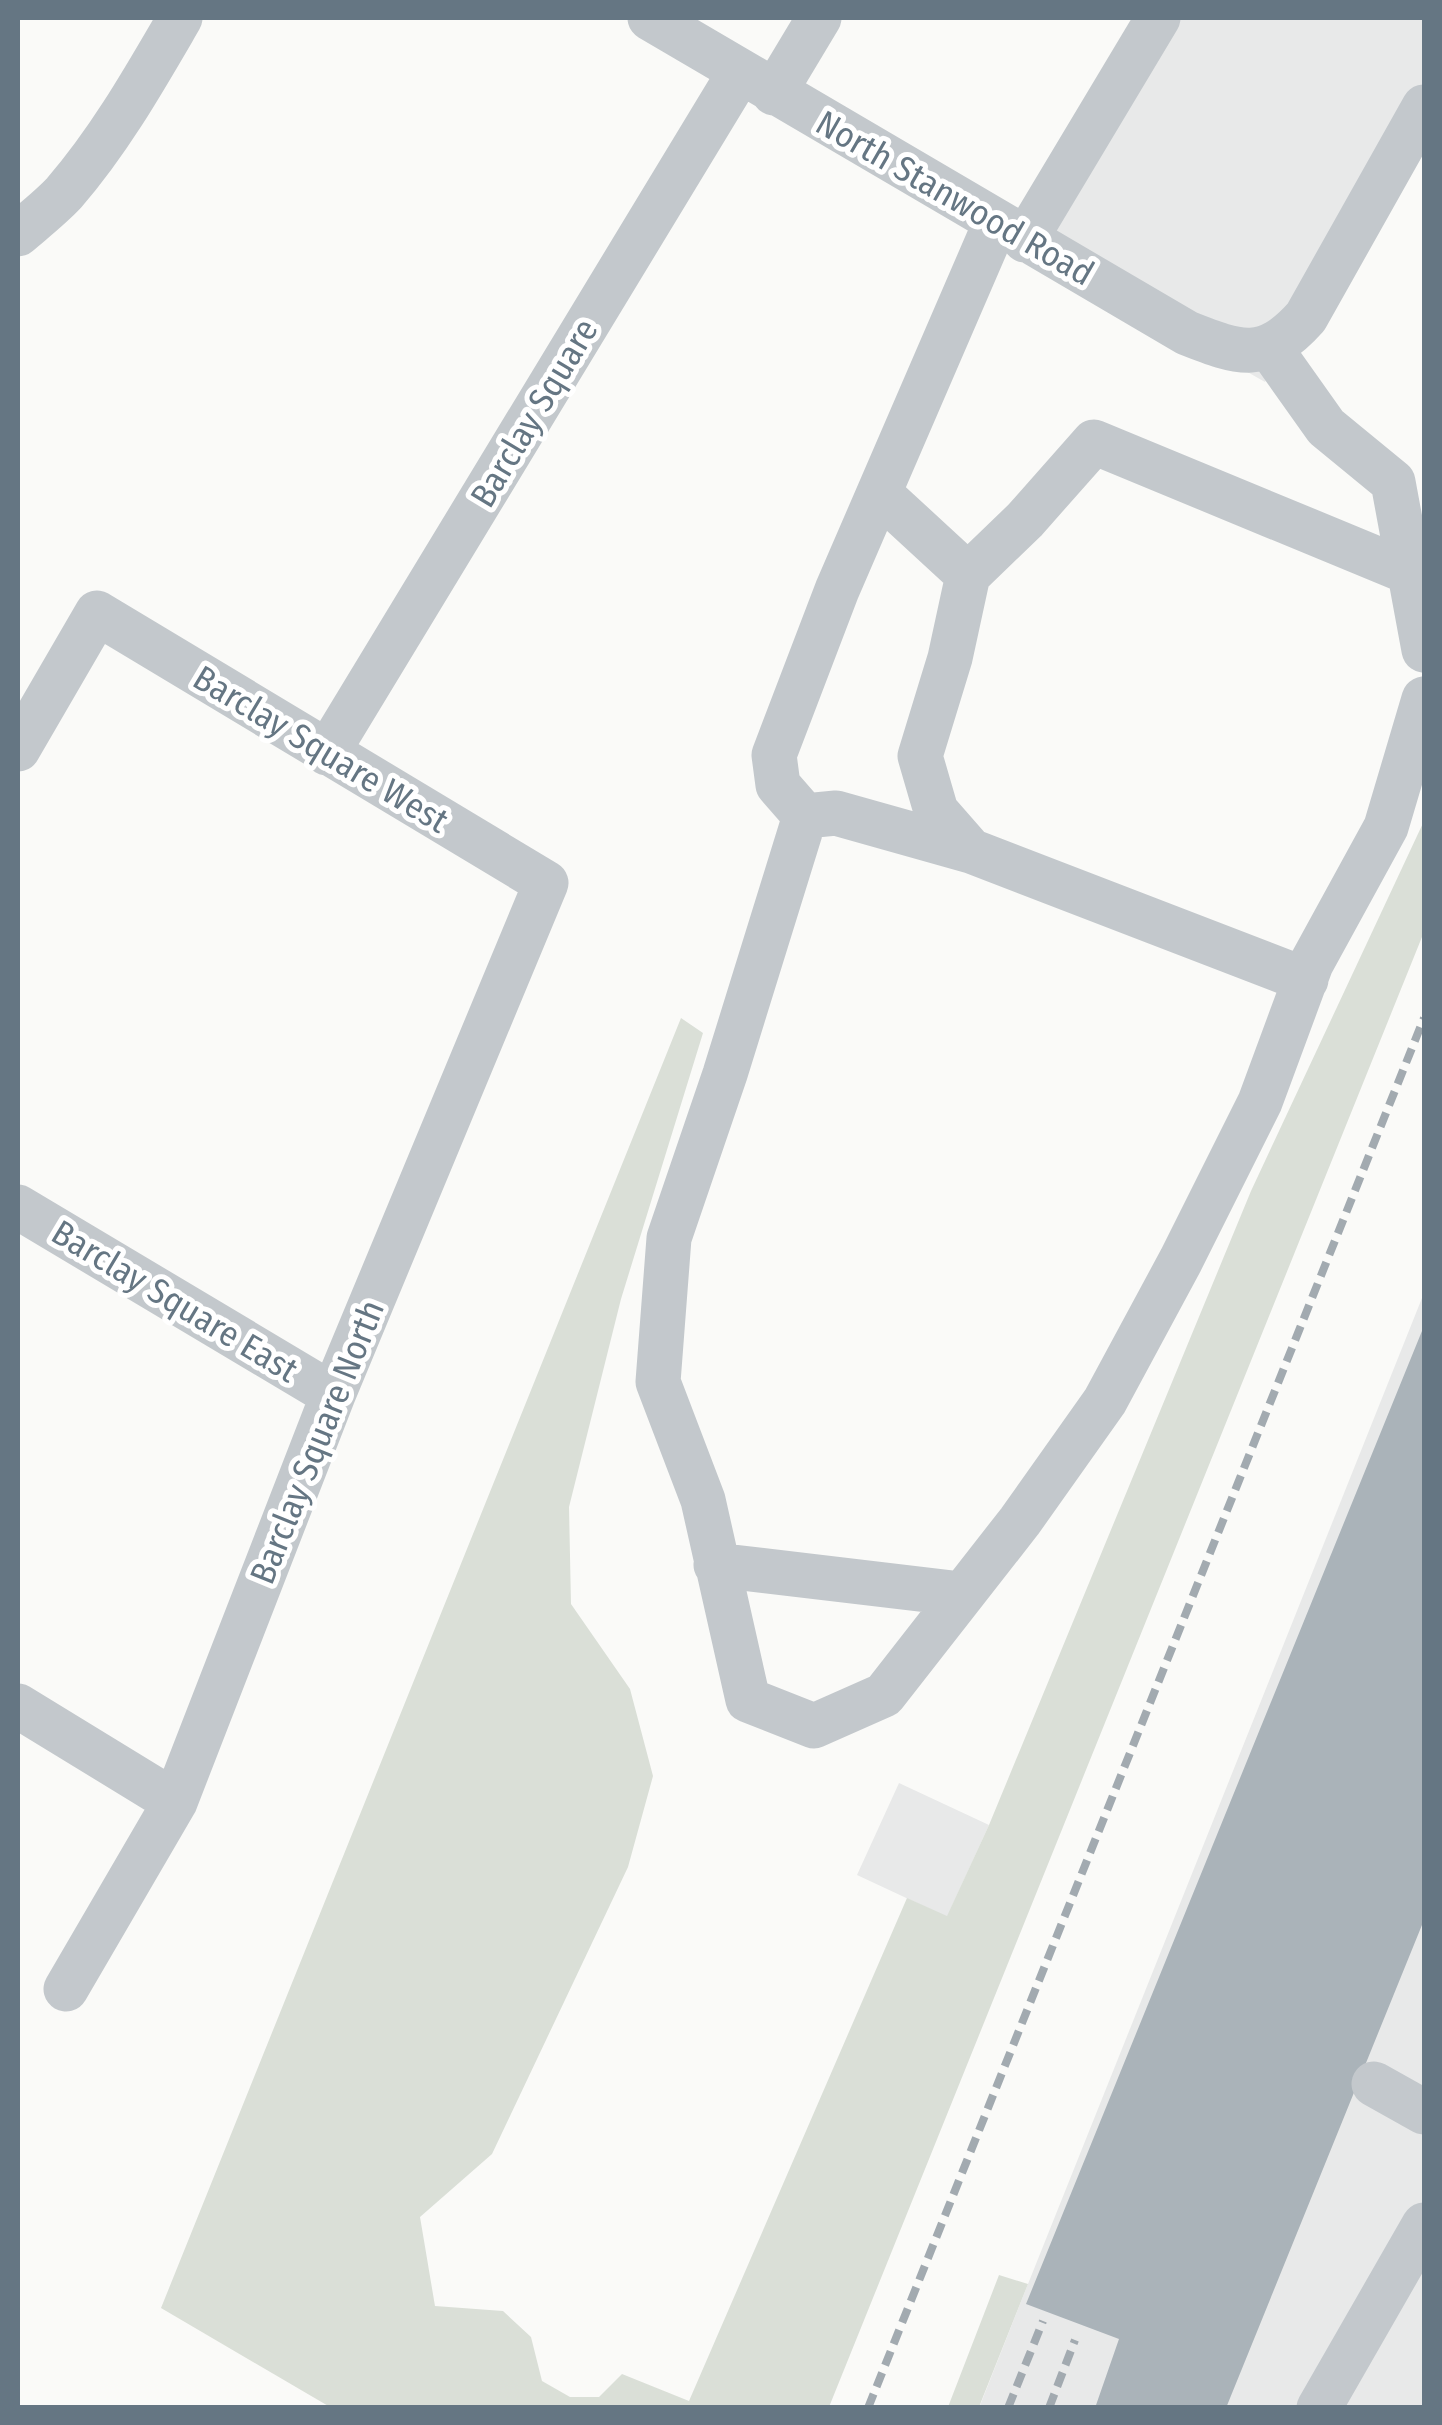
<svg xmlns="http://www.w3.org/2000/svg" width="1442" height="2425" viewBox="0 0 1442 2425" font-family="'Fira Sans Condensed',sans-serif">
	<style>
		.built { fill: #e8e9e9 }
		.green { fill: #dadfd7 }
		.building { fill: #aab3b9 }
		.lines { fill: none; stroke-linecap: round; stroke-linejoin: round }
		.minor { stroke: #c3c8cc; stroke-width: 45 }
		.rail { stroke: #a2aab0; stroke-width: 8; stroke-dasharray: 15 8; stroke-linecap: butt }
		.labels { text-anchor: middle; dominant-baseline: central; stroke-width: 10; stroke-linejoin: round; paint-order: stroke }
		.street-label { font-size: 35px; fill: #657683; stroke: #fff }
	</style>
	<rect width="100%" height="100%" fill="#fafaf8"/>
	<path class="built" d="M1145 18H1424V114L1265 382 1016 240Z
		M1424 1293V2407L979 2408 1028 2284Z
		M899 1783 989 1825 947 1917 857 1875Z"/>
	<path class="green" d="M1424 821V932L829 2407H330L161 2308 681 1018 703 1033 621 1299 569 1507 571 1604 630 1689 653 1776 628 1867 492 2154 420 2217 435 2306 503 2311 531 2337 542 2381 570 2397H599L622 2374 689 2401 907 1898 947 1916 989 1825 1251 1191Z
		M999 2275 1028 2284 979 2407H948Z"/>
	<path class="building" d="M1424 1326V1920L1226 2408H1095L1119 2339 1026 2304Z"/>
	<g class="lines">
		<path class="minor" d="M650 18 1187 333C1240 354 1265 363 1306 317L1424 107
			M774 93 819 18
			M996 222 837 590 774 755 778 785 805 816 725 1074 669 1238 658 1382 703 1500 748 1700 814 1726 884 1695 1020 1521 1105 1401 1181 1260 1260 1102 1311 964 1386 827 1424 699
			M18 234C33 221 50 208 64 193 110 140 145 78 180 18
			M1025 240 1158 18
			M1270 348 1326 427 1393 482 1424 650
			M879 493 968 575 950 658 920 756 936 811 971 851 1306 980
			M968 575 1025 520 1094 442 1411 573
			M18 749 97 613 546 883 333 1395 175 1802 66 1989
			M327 753 740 72
			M805 816 836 813 971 851
			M18 1207 333 1395
			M716 1565 961 1594
			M18 1706 175 1802
			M1374 2084 1424 2112
			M1319 2408 1424 2225"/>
		<path class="rail" d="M868 2408 1424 1018
			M1008 2408 1043 2321
			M1049 2408 1075 2340"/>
	</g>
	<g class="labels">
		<g class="street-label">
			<text transform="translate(955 198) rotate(30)">North Stanwood Road</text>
			<text transform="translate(534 413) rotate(-59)">Barclay Square</text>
			<text transform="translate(321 749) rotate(31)">Barclay Square West</text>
			<text transform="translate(175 1301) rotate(31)">Barclay Square East</text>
			<text transform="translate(317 1442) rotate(-68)">Barclay Square North</text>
		</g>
	</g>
	<rect width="1442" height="2425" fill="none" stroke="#657683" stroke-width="40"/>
</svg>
